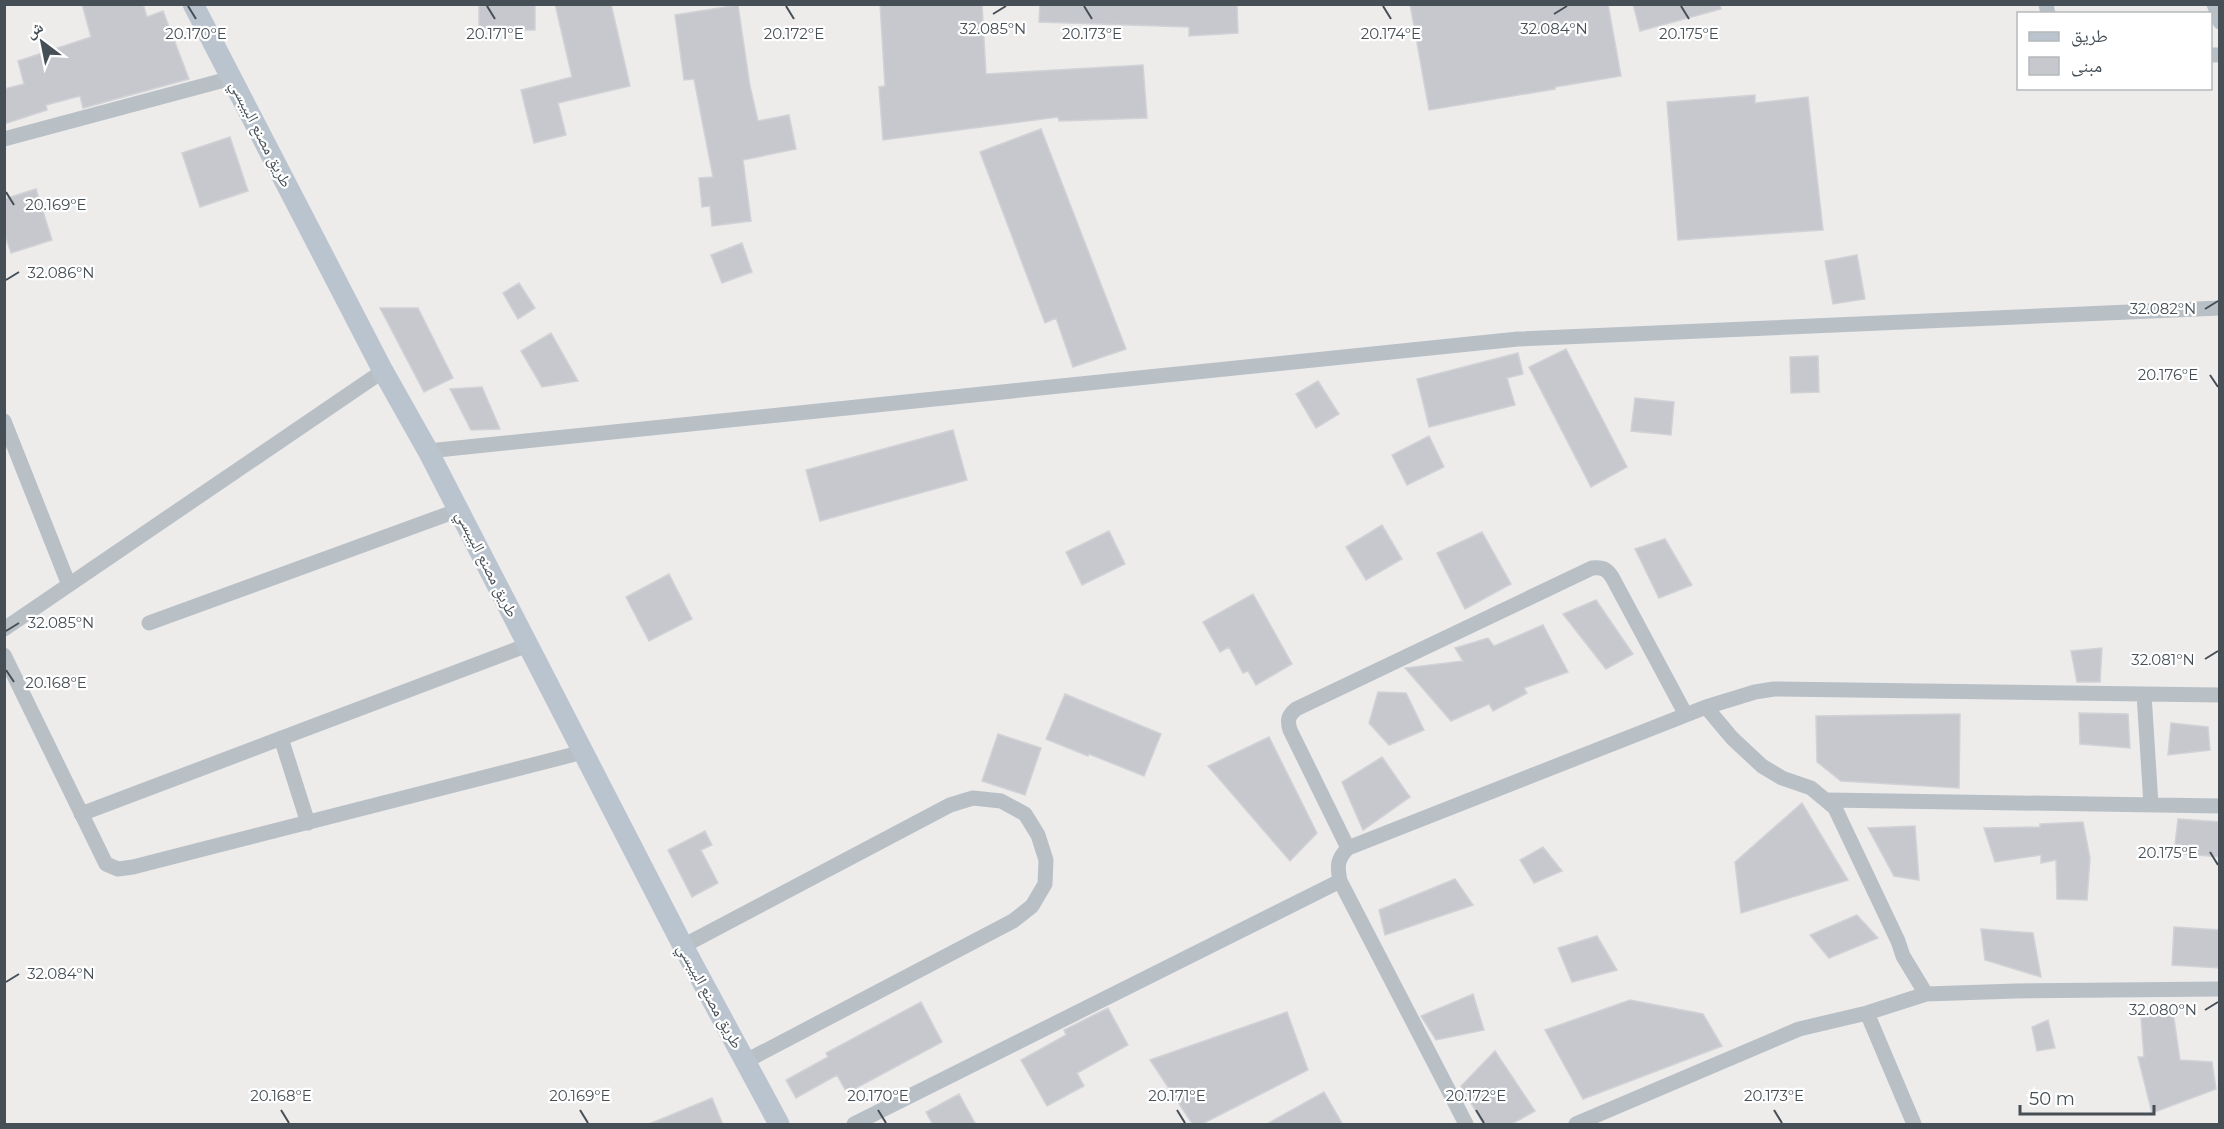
<svg xmlns="http://www.w3.org/2000/svg" width="2224" height="1129" viewBox="0 0 2224 1129" font-family="Montserrat,'Noto Naskh Arabic',sans-serif">
	<style>
		.building { fill: #c6c8ce; stroke: #d0d2d6; stroke-width: 1.5 }
		.lines { fill: none; stroke-linecap: round; stroke-linejoin: round }
		.street { stroke: #b8c0c6; stroke-width: 15 }
		.secondary { stroke: #bac4ce; stroke-width: 21 }
		.ticks { fill: none; stroke: #464f56; stroke-width: 2 }
		.labels { text-anchor: middle; dominant-baseline: central; stroke-width: 4.5; stroke-linejoin: round; paint-order: stroke }
		.street-label { font-size: 16px; fill: #464f56; stroke: #fff }
		.ticks-label { font-size: 15px; text-anchor: middle; fill: #464f56; stroke: #fff; stroke-width: 4.5; stroke-linejoin: round; paint-order: stroke }
	</style>
	<rect width="100%" height="100%" fill="#eeebeb"/>
	<path class="building" d="M82 4H143L147 17 163 11 189 79 83 108 80 96 46 105 47 110 4 124V89L24 84 18 61 91 37Z
		M479 4H535V30H479Z
		M555 4H611L630 86 558 103 566 135 534 143 521 90 572 77Z
		M880 4H982L986 74 1143 65 1147 118 1059 121 1058 117 883 140 879 87 885 86Z
		M1040 4H1237L1238 33 1189 36V27L1039 22Z
		M1410 4H1608L1621 76 1555 87V89L1429 110Z
		M1633 4H1720L1721 9 1640 31Z
		M738 5 750 86 758 121 789 115 796 149 743 160 751 221 712 226 710 206 702 207 699 178 713 177 694 79 684 80 675 15Z
		M1755 95V103L1808 97 1823 230 1678 240 1667 102Z
		M1041 129 1126 349 1073 367 1056 318 1045 323 980 152Z
		M230 137 248 191 200 207 182 153Z
		M36 189 52 240 11 253 4 232V199Z
		M742 243 752 272 722 283 711 255Z
		M1857 255 1865 299 1833 304 1825 261Z
		M519 283 535 308 518 319 503 293Z
		M380 308H418L453 378 424 392Z
		M551 333 578 381 542 387 521 351Z
		M1566 349 1627 467 1591 487 1529 367Z
		M1518 353 1523 374 1507 378 1515 405 1429 427 1417 379Z
		M1818 356 1819 392 1791 393 1790 357Z
		M1318 381 1339 414 1316 428 1296 394Z
		M482 387 500 429 471 430 450 389Z
		M1635 398 1674 402 1671 435 1631 431Z
		M953 430 967 480 820 521 806 470Z
		M1429 436 1444 467 1407 485 1392 455Z
		M1382 525 1402 559 1366 580 1346 547Z
		M1109 531 1125 564 1082 585 1066 552Z
		M1482 532 1511 584 1465 609 1437 553Z
		M1665 539 1692 585 1659 598 1635 549Z
		M669 574 692 619 649 641 626 597Z
		M1253 594 1292 664 1256 685 1248 671 1243 673 1229 647 1220 652 1203 622Z
		M1596 600 1633 654 1606 669 1563 614Z
		M1543 625 1568 672 1524 688 1527 693 1493 711 1489 704 1451 721 1405 668 1463 661 1455 648 1488 638 1494 646Z
		M2102 648 2100 682H2077L2071 651Z
		M1378 692 1406 693 1424 730 1389 745 1369 723Z
		M1065 694 1161 734 1144 776 1089 754 1088 756 1046 739Z
		M2079 713 2128 714 2130 748 2080 744Z
		M1960 714 1959 788 1841 781 1817 762 1816 716Z
		M2171 723 2208 727 2210 750 2168 755Z
		M998 734 1041 748 1025 795 982 781Z
		M1269 737 1317 833 1290 861 1208 766Z
		M1382 757 1410 797 1363 830 1342 782Z
		M1802 803 1848 880 1741 913 1735 862Z
		M2178 819 2220 822V857L2174 853Z
		M2083 822 2090 858 2087 900 2057 899 2056 860 2041 863V855L1995 862 1984 828 2040 827V824Z
		M1915 826 1919 880 1894 876 1868 828Z
		M705 831 712 845 701 850 718 883 692 897 668 850Z
		M1543 847 1562 871 1534 883 1520 860Z
		M1455 879 1473 905 1385 935 1379 910Z
		M1857 915 1878 938 1829 958 1810 935Z
		M2174 927 2220 930V968L2172 965Z
		M1981 929 2033 933 2041 977 1985 960Z
		M1597 936 1617 970 1572 982 1558 948Z
		M1473 994 1484 1030 1436 1040 1421 1016Z
		M1630 1000 1703 1014 1722 1046 1583 1099 1545 1030Z
		M921 1002 942 1042 847 1093 837 1075 796 1098 786 1080 828 1057 826 1053Z
		M1108 1008 1128 1045 1077 1073 1084 1086 1047 1106 1021 1060 1066 1035 1064 1030Z
		M1287 1012 1308 1070 1200 1125H1193L1150 1060Z
		M2173 1012 2180 1060 2212 1062 2216 1089 2152 1113 2138 1057H2144L2141 1018Z
		M2048 1020 2055 1048 2037 1051 2032 1027Z
		M1495 1051 1535 1111 1510 1125H1484L1461 1086Z
		M1324 1092 1343 1125H1265Z
		M959 1094 976 1125H933L926 1112Z
		M712 1098 723 1125H649V1124Z"/>
	<g class="lines">
		<path class="street" d="M2046 4 2048 14
			M2214 4 2220 22
			M2210 55H2220
			M4 139 232 78
			M4 421 69 585
			M428 451 1518 339 2220 308
			M149 623 459 510
			M4 629 383 371
			M4 655 106 864 118 869 133 867 583 752
			M2144 694 2151 805
			M1706 707 1732 738 1762 766 1782 778 1811 788 1835 808 1898 941 1903 956 1926 994
			M281 738 308 823
			M1828 800 2220 806
			M81 814 528 645
			M1348 848 1290 730C1287 720 1288 716 1296 709L1592 568C1602 567 1606 568 1612 577L1686 715
			M683 946 950 805 973 798 1001 801 1025 814 1038 835 1046 860 1045 884 1032 906 1013 921 746 1061
			M1867 1013 1914 1124
			M854 1124 1340 881
			M1466 1124 1340 881C1337 866 1337 859 1348 848L1706 707 1755 692 1774 689 2220 695
			M1576 1124 1799 1029 1867 1013 1926 994 2016 991 2220 989"/>
		<path class="secondary" d="M193 4 383 371 428 451 683 946 779 1124"/>
	</g>
	<path class="ticks" d="M188 6 196 19M487 6 495 19M786 6 794 19M1084 6 1092 19M1383 6 1391 19M1681 6 1689 19M993 14 1006 6M1554 14 1567 6M6 192 14 205M6 280 19 272M2205 309 2218 301M2210 375 2218 387M6 631 19 623M2205 659 2218 651M6 670 14 682M2210 852 2218 865M6 982 19 974M2205 1010 2218 1002M281 1110 289 1123M580 1110 588 1123M878 1110 886 1123M1177 1110 1185 1123M1476 1110 1484 1123M1774 1110 1782 1123"/>
	<g class="labels">
		<g class="street-label">
			<text transform="translate(261 134) rotate(63)">طريق مصنع البيبسي</text>
			<text transform="translate(487 564) rotate(63)">طريق مصنع البيبسي</text>
			<text transform="translate(710 996) rotate(61)">طريق مصنع البيبسي</text>
		</g>
	</g>
	<g class="ticks-label">
		<text x="1554" y="34">32.084°N</text>
		<text x="993" y="34">32.085°N</text>
		<text x="196" y="39">20.170°E</text>
		<text x="495" y="39">20.171°E</text>
		<text x="794" y="39">20.172°E</text>
		<text x="1092" y="39">20.173°E</text>
		<text x="1391" y="39">20.174°E</text>
		<text x="1689" y="39">20.175°E</text>
		<text x="56" y="210">20.169°E</text>
		<text x="61" y="278">32.086°N</text>
		<text x="2163" y="314">32.082°N</text>
		<text x="2168" y="380">20.176°E</text>
		<text x="61" y="628">32.085°N</text>
		<text x="2163" y="665">32.081°N</text>
		<text x="56" y="688">20.168°E</text>
		<text x="2168" y="858">20.175°E</text>
		<text x="61" y="979">32.084°N</text>
		<text x="2163" y="1015">32.080°N</text>
		<text x="281" y="1101">20.168°E</text>
		<text x="580" y="1101">20.169°E</text>
		<text x="878" y="1101">20.170°E</text>
		<text x="1177" y="1101">20.171°E</text>
		<text x="1476" y="1101">20.172°E</text>
		<text x="1774" y="1101">20.173°E</text>
	</g>
	<rect width="2224" height="1129" fill="none" stroke="#464f56" stroke-width="12"/>
	<rect x="2017" y="12" width="195" height="78" fill="#ffffff" stroke="#b5b9bb" stroke-width="1.5"/>
	<rect x="2029" y="32" width="30" height="9" fill="#bac4ce" stroke="#b5b9bb" stroke-width="1.5"/>
	<text x="2071" y="42" font-size="18" fill="#464f56">طريق</text>
	<rect x="2029" y="57" width="30" height="18" fill="#c6c8ce" stroke="#b5b9bb" stroke-width="1.5"/>
	<text x="2071" y="72" font-size="18" fill="#464f56">مبنى</text>
	<g transform="translate(42 42) rotate(328)" stroke="#ffffff" stroke-width="4.5" paint-order="stroke">
	<path d="M0-4.5L10 22L0 15L-10 22Z" fill="#464f56"/>
	<text y="-9" font-size="16" font-weight="bold" text-anchor="middle" fill="#464f56">ش</text>
	</g>
	<path d="M2020 1105v9h134v-9" fill="none" stroke="#464f56" stroke-width="3"/>
	<text x="2029" y="1105" font-size="18" fill="#464f56" stroke="#ffffff" stroke-width="4.5" paint-order="stroke">50 m</text>
</svg>
